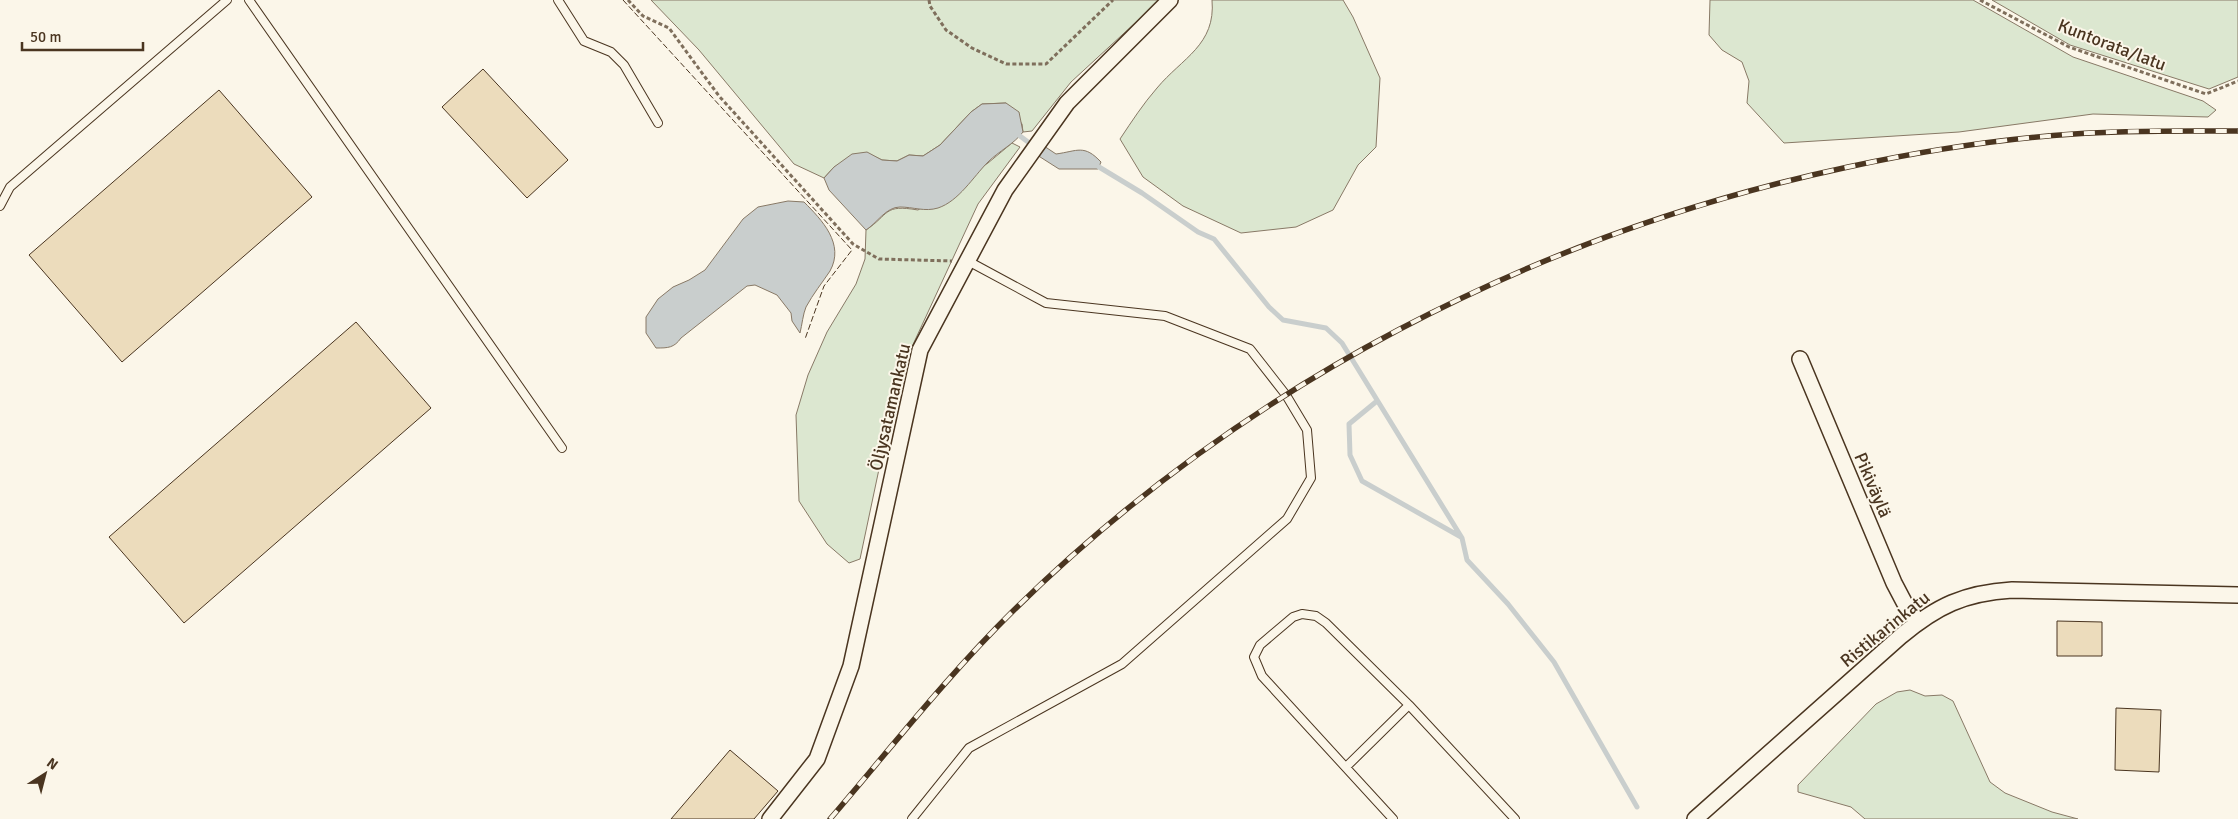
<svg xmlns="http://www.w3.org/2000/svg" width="2238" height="819" viewBox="0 0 2238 819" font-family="Signika,sans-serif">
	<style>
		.green { fill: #dce7d0; stroke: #887966 }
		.water { fill: #c9cecd; stroke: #887966 }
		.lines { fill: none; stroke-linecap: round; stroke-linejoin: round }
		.stream { stroke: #c9cecd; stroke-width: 5 }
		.building { fill: #ecdcbc; stroke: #4a3520 }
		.lane-casing { stroke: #4a3520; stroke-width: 10 }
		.street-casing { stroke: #4a3520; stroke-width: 18 }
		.path { stroke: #7f6f5c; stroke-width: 3; stroke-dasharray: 4 2.5; stroke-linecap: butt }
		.lane { stroke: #fbf6e9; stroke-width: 8 }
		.street { stroke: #fbf6e9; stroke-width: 15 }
		.rail-casing { stroke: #4a3520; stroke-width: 5.5 }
		.rail { stroke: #fbf6e9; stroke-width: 4; stroke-dasharray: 11; stroke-linecap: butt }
		.fence { stroke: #4a3520; stroke-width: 1; stroke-dasharray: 6 2.5; stroke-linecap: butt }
		.labels { text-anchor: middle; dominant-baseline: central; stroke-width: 4; stroke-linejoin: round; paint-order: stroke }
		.street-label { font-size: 18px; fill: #4a3520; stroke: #fbf6e9 }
	</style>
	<rect width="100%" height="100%" fill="#fbf6e9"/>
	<path class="green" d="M651 0H1160L1071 82 1032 131 1023 132 1022 124 1006 103 982 104 971 112 940 145 923 156 909 155 897 161 882 160 867 153 834 167 824 178 794 164 699 50Z
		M1212 0H1343L1353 17 1380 78 1376 147 1358 165 1333 210 1296 227 1241 233 1183 206 1143 177 1120 139C1132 121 1143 104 1157 88 1182 58 1216 45 1212 0Z
		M1710 0H1973L2073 57 2203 101 2216 110 2208 117 2093 114 1959 132 1784 143 1747 103 1749 81 1742 62 1722 50 1709 35Z
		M1992 0H2238V77L2209 89 2070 45Z
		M1012 143 1020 147 978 204 910 351 886 436 860 559 849 563 827 544 799 501 796 415 808 375 827 332 856 284 865 259 866 230C890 214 883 204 918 210L988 163Z
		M1910 690 1925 696 1942 695 1953 701 1990 782 2005 793 2052 812 2078 819H1865L1851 807 1798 792V785L1876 704 1897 692Z"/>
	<path class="water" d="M1006 103 1019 112 1023 132C1014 144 999 151 988 162 973 177 959 201 938 208 925 212 913 207 900 207 886 207 877 223 866 230L829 190 824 178 834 167 852 154 867 152 882 160 897 161 909 155 923 156 940 145 971 112 982 104Z
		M1044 146 1056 154C1078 151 1084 144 1101 162L1098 169H1059L1037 155Z
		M788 201 804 202C822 220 845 244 830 271 822 283 813 294 806 307 803 314 802 325 800 333L792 321 791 313 777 295 755 285 747 286 681 338C674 348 668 348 656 348L646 333V317L658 299 673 287 689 280 705 270 743 219 758 207Z"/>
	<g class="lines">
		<path class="stream" d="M1020 136 1028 142
			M1099 167 1142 193 1198 232 1214 239 1269 307 1283 320 1326 328 1342 343 1462 538 1467 560 1508 604 1554 662 1637 807
			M1377 401 1349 424 1350 455 1362 481 1461 537"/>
	</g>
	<path class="building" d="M483 69 568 160 527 198 442 107Z
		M219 90 312 197 122 362 29 255Z
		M356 322 431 408 184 623 109 537Z
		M2057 621 2102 622V656H2057Z
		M2116 708 2161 710 2159 772 2115 770Z
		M730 750 778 791 754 819H671Z"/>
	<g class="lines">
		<defs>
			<path id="lane" d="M249 0 562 448
				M558 0 584 41 611 52 624 65 658 123
				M0 206 10 187 227 0
				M1346 767 1409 705
				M912 819 969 748 1122 664 1287 519 1311 478 1307 430 1286 395 1250 349 1165 316 1046 303 968 261
				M1393 819 1262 676 1254 657 1260 645 1293 617 1302 614 1316 616 1326 623 1409 705 1515 819"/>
			<path id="street" d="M1800 359 1894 583 1904 602 1918 622
				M770 819 817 759 851 666 920 350 1005 190 1067 103 1170 0
				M1695 819 1901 636C1937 606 1964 593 2012 590L2238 595"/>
		</defs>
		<use href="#lane" class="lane-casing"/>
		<use href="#street" class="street-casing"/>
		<path class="path" d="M628 0 643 16 669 28 719 96 853 244 879 259 952 261
			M929 0 930 6 946 30 972 48 1006 64H1046L1113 0
			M1980 0 2069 47 2206 94 2238 81"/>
		<use href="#lane" class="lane"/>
		<use href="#street" class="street"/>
		<defs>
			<path id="rail" d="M830 819C890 749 948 675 1014 610 1243 385 1535 234 1848 167 1922 151 1998 139 2074 134 2129 130 2183 131 2238 131"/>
		</defs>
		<use href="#rail" class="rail-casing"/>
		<use href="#rail" class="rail"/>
		<path class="fence" d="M623 0 852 250 824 286 805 339"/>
	</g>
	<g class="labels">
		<g class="street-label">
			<text transform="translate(2112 45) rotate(21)">Kuntorata/latu</text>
			<text transform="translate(890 407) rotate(-77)">Öljysatamankatu</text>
			<text transform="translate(1873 485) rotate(67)">Pikiväylä</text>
			<text transform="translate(1885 629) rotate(-39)">Ristikarinkatu</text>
		</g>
	</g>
	<g transform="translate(45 774) rotate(36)" stroke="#fbf6e9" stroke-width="4" paint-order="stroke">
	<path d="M0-4L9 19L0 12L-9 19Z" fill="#4a3520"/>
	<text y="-8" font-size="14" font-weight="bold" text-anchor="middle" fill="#4a3520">N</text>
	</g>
	<path d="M22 42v8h121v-8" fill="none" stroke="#4a3520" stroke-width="2.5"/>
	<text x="30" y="42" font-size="15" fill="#4a3520" stroke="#fbf6e9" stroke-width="4" paint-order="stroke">50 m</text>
</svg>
